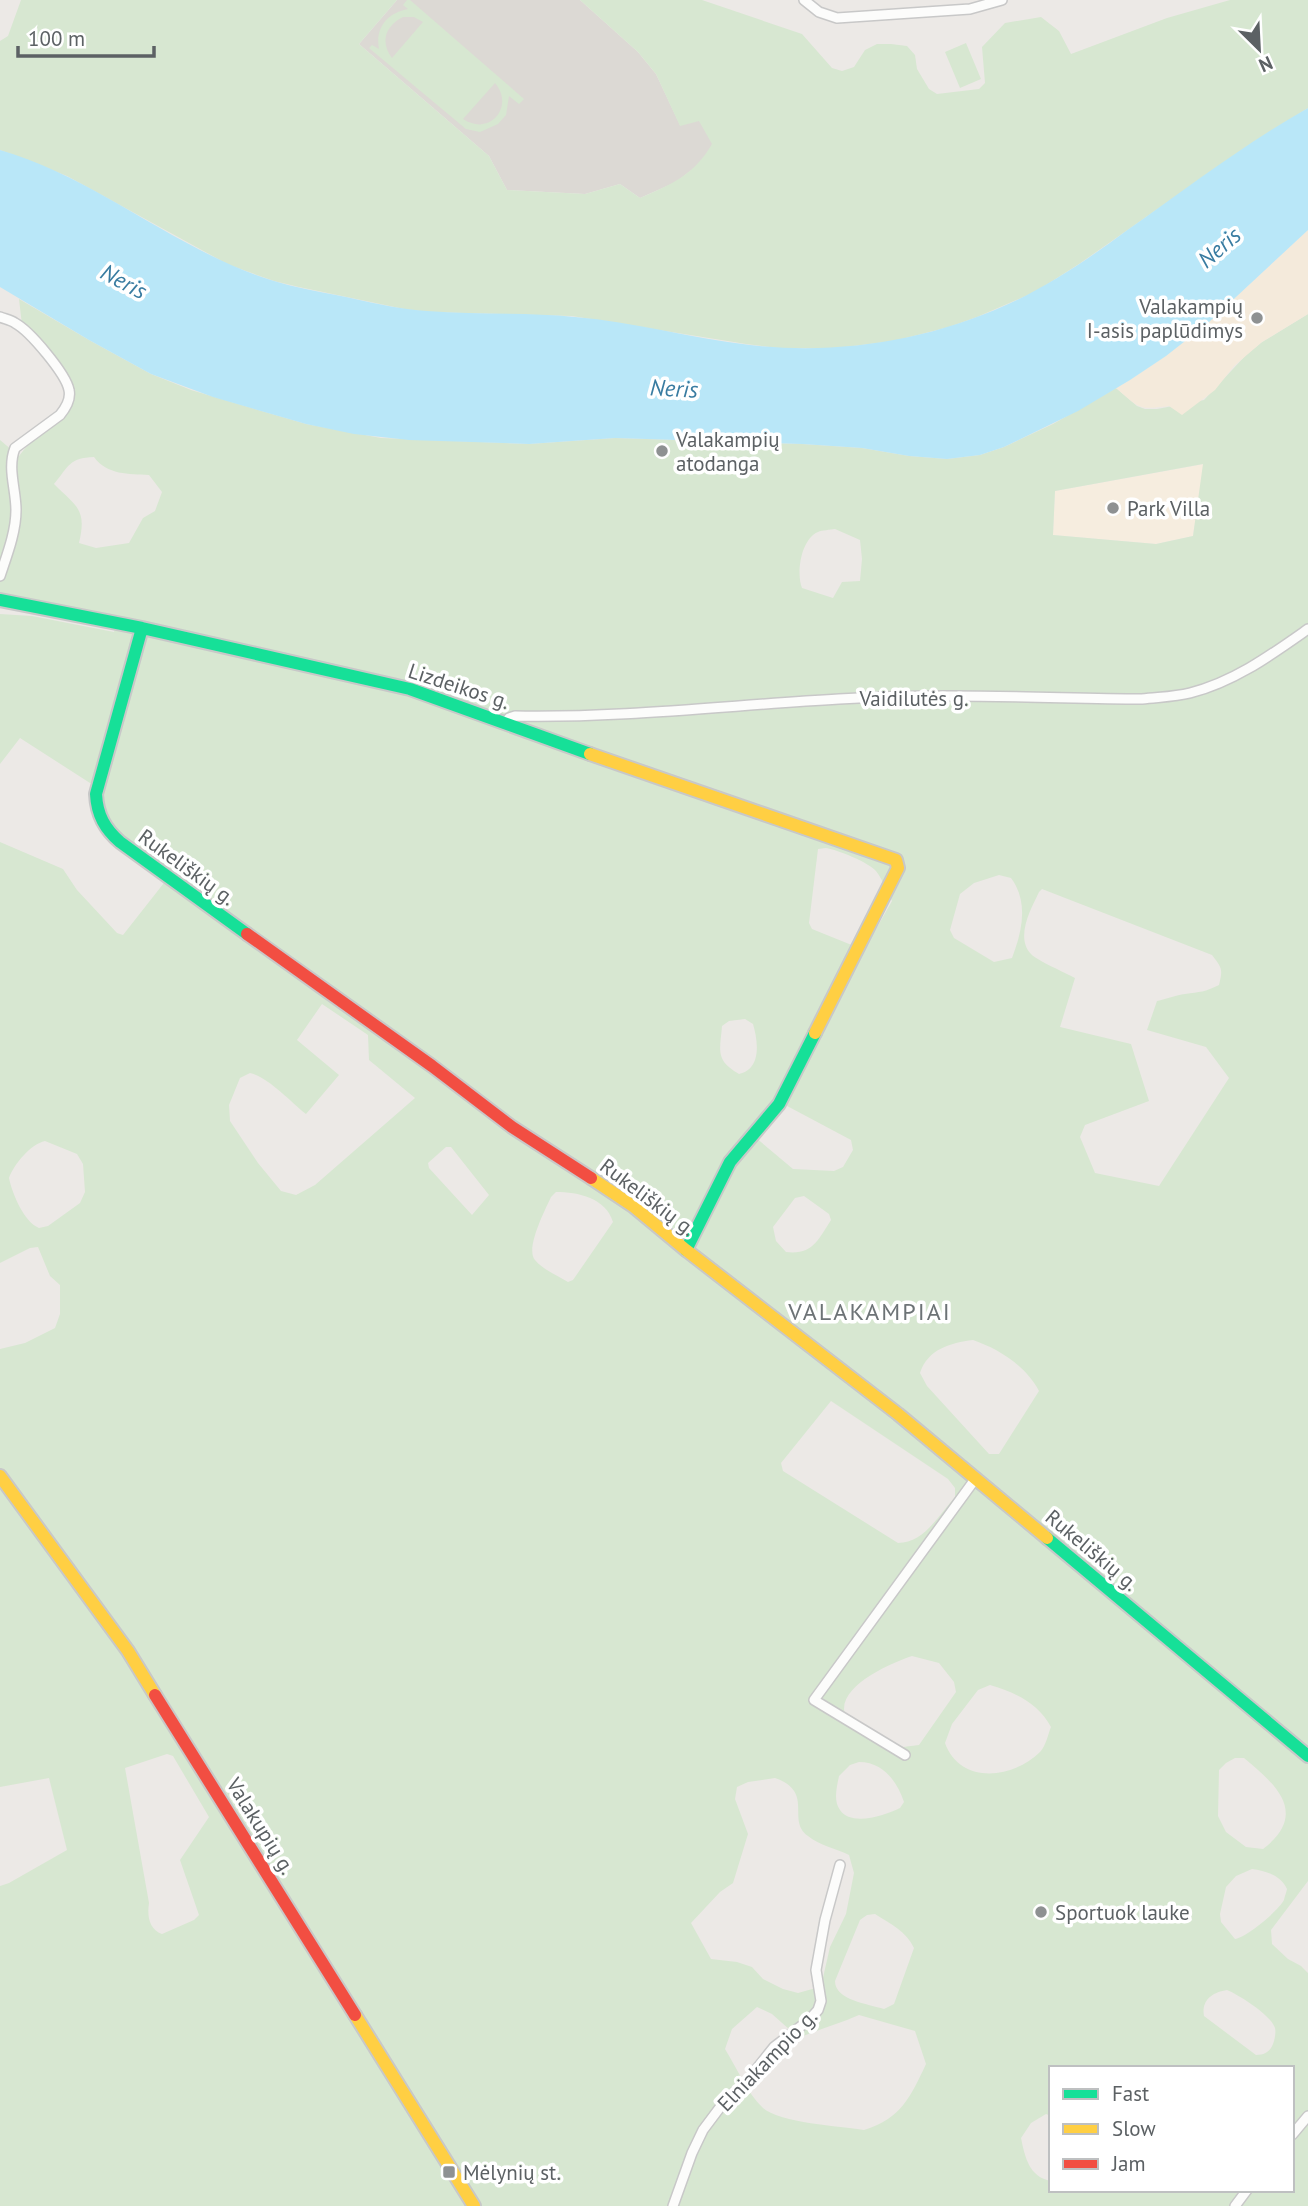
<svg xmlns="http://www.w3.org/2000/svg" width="1308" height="2206" viewBox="0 0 1308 2206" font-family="'PT Sans',sans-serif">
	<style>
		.commercial { fill: #f6eddf }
		.education { fill: #dcd9d4 }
		.green { fill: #d7e7d1; fill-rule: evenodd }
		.sand { fill: #f4eadb }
		.water { fill: #b9e7f8 }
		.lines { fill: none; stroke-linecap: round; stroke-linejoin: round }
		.street-casing { stroke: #c8c8c8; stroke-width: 12 }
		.fast-casing { stroke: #c8c8c8; stroke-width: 16 }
		.slow-casing { stroke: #c8c8c8; stroke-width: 16 }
		.jam-casing { stroke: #c8c8c8; stroke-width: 16 }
		.street { stroke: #fcfcfb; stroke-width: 9 }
		.fast { stroke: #16e098; stroke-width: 12 }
		.slow { stroke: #ffcf43; stroke-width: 12 }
		.jam { stroke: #f24e42; stroke-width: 12 }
		.poi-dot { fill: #8e9192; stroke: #fff; stroke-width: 2.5 }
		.labels { text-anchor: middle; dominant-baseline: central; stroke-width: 7; stroke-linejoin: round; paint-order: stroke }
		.poi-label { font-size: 21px; fill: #5c6164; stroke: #fff; text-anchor: start }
		.street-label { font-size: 21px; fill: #5c6164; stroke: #fff }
		.water-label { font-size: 23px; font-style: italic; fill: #397ca1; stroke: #fff }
		.quarter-label { font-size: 24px; letter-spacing: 2px; fill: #6d7376; stroke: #fff }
	</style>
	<rect width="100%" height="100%" fill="#ece9e6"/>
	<path class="commercial" d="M1204 464 1193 536 1156 544 1053 535 1055 491Z"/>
	<path class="education" d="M397 0H580L638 52 656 74 680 125 699 120 713 144 702 162 676 182 640 198 620 184 585 194 507 190 489 156 359 44Z"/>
	<path class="green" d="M21 0H397L359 44 489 156 507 190 585 194 620 184 640 198C672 184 694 175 712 144L699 121 680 126 656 74 638 52 580 0H702L802 34 832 68 842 71 854 67 865 50 877 44H891L907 46 915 55 917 69 929 89 937 94 979 89 985 83 982 47 1005 23 1041 17 1059 31 1071 54 1167 18 1230 0H1308V108L1249 145 1079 264 1035 292 977 317 949 327 894 341 837 348H777L746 344 572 316 428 312 404 309 299 287 274 281 229 265 67 176 0 150V41L8 36Z
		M407 0H410L524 99 519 104 509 96 506 115 498 124 480 132 466 129 369 48 372 45 379 49C375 28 387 13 408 9L403 5ZM403 17H414L423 22 392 58C380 42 385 26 403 17ZM495 83C515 106 490 137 463 119Z
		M966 43 981 79 960 88 945 52Z
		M19 299 89 340 151 374 191 390 306 424 381 438 529 444 615 438 802 444 862 448 909 456 947 459 980 455 1004 447 1053 424 1116 388 1137 406 1145 409H1157L1204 400 1246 355 1262 342 1308 314V1881L1271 1930 1272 1944 1288 1959 1301 1966 1308 1973V2206H0V1886L9 1883 67 1850 49 1778 0 1787V1349L25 1343 55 1328 60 1314V1285L50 1276 38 1247 30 1248 0 1263V842L63 869 77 890 117 933 123 935 171 874 109 827 102 803 104 783H90L20 738 0 764V614L32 616 114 632 117 620 0 594V440L19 456C38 428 76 425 72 387L22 325ZM94 457C107 475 129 474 149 475L162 492 155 511 143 518 129 543 96 548 79 543C87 509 77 507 54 484 69 466 69 458 94 457ZM1203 464 1193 536 1156 544 1053 535 1055 491ZM835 529 860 540 862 559 860 581 842 582 833 598 802 588C796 573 801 539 818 532 822 530 830 530 835 529ZM826 848C838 850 868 862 876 871 883 880 887 892 892 901L864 950 812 929 809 923 818 849ZM999 875 1011 878C1029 902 1022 932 1012 958L994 962 954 938 950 930 960 894 974 883ZM1042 889 1212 955C1222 968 1223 969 1219 985 1205 992 1200 992 1185 994 1176 995 1166 999 1157 1001L1147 1030 1206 1047 1229 1078 1159 1186 1095 1173 1080 1137 1085 1125 1149 1101 1131 1044 1060 1027 1075 978C1066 973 1036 960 1031 954 1015 937 1031 909 1039 892ZM322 1004 368 1035 369 1060 415 1098 315 1185 296 1195 281 1191 258 1163 230 1121 229 1105 240 1078 250 1073C268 1077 290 1101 306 1114L339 1075 297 1040ZM745 1019 753 1024C758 1041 762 1069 739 1074 715 1060 720 1051 722 1026L729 1021ZM774 1099 851 1140 853 1150 843 1167 834 1171 793 1169 749 1132V1127ZM45 1141 77 1154 83 1164 85 1192 80 1203 48 1226 39 1228C24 1222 12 1193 9 1178 14 1164 31 1144 45 1141ZM446 1147H451L489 1195 472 1215 429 1168 428 1163ZM556 1192C578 1192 606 1198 613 1222L573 1280 568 1282C558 1276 542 1269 535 1260 525 1249 545 1210 551 1197ZM804 1196 829 1214 831 1220C818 1240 813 1255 786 1252L776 1241 773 1227 795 1198ZM973 1340C999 1349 1026 1366 1039 1391L999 1454H989L927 1386 920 1373C928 1349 950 1343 973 1340ZM831 1401 948 1479 955 1488V1497C939 1515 924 1543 898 1543L783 1471 781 1463ZM912 1656 939 1663 954 1682 956 1692 919 1745 903 1747 847 1719C830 1689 891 1663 912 1656ZM990 1685C1015 1692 1039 1704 1051 1727 1048 1734 1046 1746 1040 1752 1013 1779 960 1785 945 1743L952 1724 978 1690ZM167 1754 173 1756 209 1817 180 1860 199 1915 194 1920 162 1934C149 1929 147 1916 149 1903L125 1768ZM1235 1758H1244C1278 1786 1308 1814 1263 1849L1246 1847 1226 1832 1218 1816 1219 1770 1226 1763ZM859 1762C883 1762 897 1781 904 1802L900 1808C886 1815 851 1827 840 1810 833 1801 837 1786 839 1776L850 1765ZM775 1778C815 1792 786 1820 808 1836 819 1845 837 1849 849 1855L854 1873 846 1914 830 1947 822 1982 816 1988 798 1993 783 1989 763 1979 752 1967 737 1962 711 1959 691 1923 720 1892 733 1883 748 1834 735 1799 737 1787 748 1782ZM1252 1869C1266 1871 1281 1875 1287 1889 1287 1890 1284 1899 1284 1900 1278 1911 1247 1937 1235 1939L1221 1922 1220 1914 1226 1887 1236 1876ZM875 1914C891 1924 906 1931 914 1948L894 2004 884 2009C868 2004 835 2000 835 1981L860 1920 867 1915ZM1227 1990C1239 1995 1271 2015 1275 2028 1276 2032 1275 2039 1273 2044 1270 2052 1264 2055 1256 2055L1204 2016C1201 2000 1213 1992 1227 1990ZM757 2007 772 2014 799 2038C819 2029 839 2024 859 2015L915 2031 926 2064C911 2096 901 2119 864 2130 840 2126 780 2123 763 2108 747 2093 737 2068 725 2049L732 2029ZM1051 2068H1292V2190H1051V2181C1029 2177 1025 2157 1021 2138L1031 2123 1046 2114 1051 2116Z"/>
	<path class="sand" d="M1308 230V314L1262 342 1234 366 1215 390 1182 415 1169 406C1137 410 1141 409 1116 388 1189 346 1247 286 1308 230Z"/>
	<path class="water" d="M1308 108V230L1208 323 1166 356 1130 380 1078 411 1004 447 980 455 947 459 909 456 862 448 802 444 615 438 529 444 409 440 354 434 306 424 213 397 151 374 89 340 0 287V150C98 178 176 251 274 281 294 287 315 291 336 295 366 301 396 309 427 311 476 315 526 312 575 317 634 322 691 338 750 345 837 355 926 341 1006 305 1049 286 1088 259 1126 231 1186 189 1244 144 1308 108Z"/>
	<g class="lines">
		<defs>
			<path id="street" d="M804 0 819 12 837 18 970 9 1002 0
				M0 317C5 319 11 320 15 323 30 331 66 374 69 390 71 399 65 409 60 415L15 448C7 468 16 489 16 510 16 532 7 555 0 576
				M506 722 509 718 515 716C623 718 731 705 839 699 939 693 1041 698 1142 699 1158 697 1174 697 1190 693 1234 682 1271 655 1308 629
				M905 1755 814 1700 976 1478
				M1292 2135 1308 2116
				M673 2206 692 2153 703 2130 724 2102 747 2081 774 2047 809 2020 818 2010 821 2001 816 1970 825 1920 840 1865
				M1235 2206 1247 2190"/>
			<path id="fast" d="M0 600 142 628 410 689 590 754
				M142 628 96 794C97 815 105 829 120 842L247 934
				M686 1250 730 1162 779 1104 815 1033
				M1047 1538 1308 1756"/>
			<path id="slow" d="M590 754 896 860 898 868 815 1033
				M591 1178 633 1206 686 1250 898 1414 1047 1538
				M0 1476 128 1651 155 1695
				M355 2015 474 2206"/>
			<path id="jam" d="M247 934 432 1066 512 1127 591 1178
				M155 1695 355 2015"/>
		</defs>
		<use href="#street" class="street-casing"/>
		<use href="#fast" class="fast-casing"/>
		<use href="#slow" class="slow-casing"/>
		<use href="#jam" class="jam-casing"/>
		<use href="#street" class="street"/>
		<use href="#fast" class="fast"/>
		<use href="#slow" class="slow"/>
		<use href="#jam" class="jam"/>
	</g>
	<g class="poi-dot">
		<circle cx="1257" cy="318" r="7"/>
		<circle cx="662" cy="451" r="7"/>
		<circle cx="1113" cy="508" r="7"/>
		<circle cx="1041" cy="1912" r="7"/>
		<rect x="442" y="2165" width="14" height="14" rx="3.5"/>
	</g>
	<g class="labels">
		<g class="poi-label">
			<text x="1243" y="306" text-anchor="end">Valakampių<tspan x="1243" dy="24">I-asis paplūdimys</tspan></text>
			<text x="676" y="439">Valakampių<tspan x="676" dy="24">atodanga</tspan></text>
			<text x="1127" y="508">Park Villa</text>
			<text x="1055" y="1912">Sportuok lauke</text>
			<text x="463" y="2172">Mėlynių st.</text>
		</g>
		<g class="street-label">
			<text transform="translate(459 686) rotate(18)">Lizdeikos g.</text>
			<text x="914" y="698">Vaidilutės g.</text>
			<text transform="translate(187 867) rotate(36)">Rukeliškių g.</text>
			<text transform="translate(648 1197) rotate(37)">Rukeliškių g.</text>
			<text transform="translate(1092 1550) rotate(40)">Rukeliškių g.</text>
			<text transform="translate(261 1826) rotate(58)">Valakupių g.</text>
			<text transform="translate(767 2060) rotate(-46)">Elniakampio g.</text>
		</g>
		<g class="water-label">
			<text transform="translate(1219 247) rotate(-41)">Neris</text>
			<text transform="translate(124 281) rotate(28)">Neris</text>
			<text transform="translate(674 388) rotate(3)">Neris</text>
		</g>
		<g class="quarter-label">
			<text x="870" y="1311">VALAKAMPIAI</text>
		</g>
	</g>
	<rect x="1049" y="2066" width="245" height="126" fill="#ffffff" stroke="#bec0c1" stroke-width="2"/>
	<rect x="1063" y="2089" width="35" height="10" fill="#16e098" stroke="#bec0c1" stroke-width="2"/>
	<text x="1112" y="2101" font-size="21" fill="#5c6164">Fast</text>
	<rect x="1063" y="2124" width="35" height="10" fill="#ffcf43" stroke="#bec0c1" stroke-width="2"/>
	<text x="1112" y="2136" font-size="21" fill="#5c6164">Slow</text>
	<rect x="1063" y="2159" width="35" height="10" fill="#f24e42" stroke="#bec0c1" stroke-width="2"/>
	<text x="1112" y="2171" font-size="21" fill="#5c6164">Jam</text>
	<g transform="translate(1259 49) rotate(156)" stroke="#ffffff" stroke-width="5" paint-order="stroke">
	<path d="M0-5L12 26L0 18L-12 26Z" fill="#5c6164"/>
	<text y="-10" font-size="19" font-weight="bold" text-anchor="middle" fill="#5c6164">N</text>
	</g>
	<path d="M18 46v10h136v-10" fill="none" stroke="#5c6164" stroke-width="3.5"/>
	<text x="28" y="46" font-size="21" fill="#5c6164" stroke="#ffffff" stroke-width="5" paint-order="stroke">100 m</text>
</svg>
